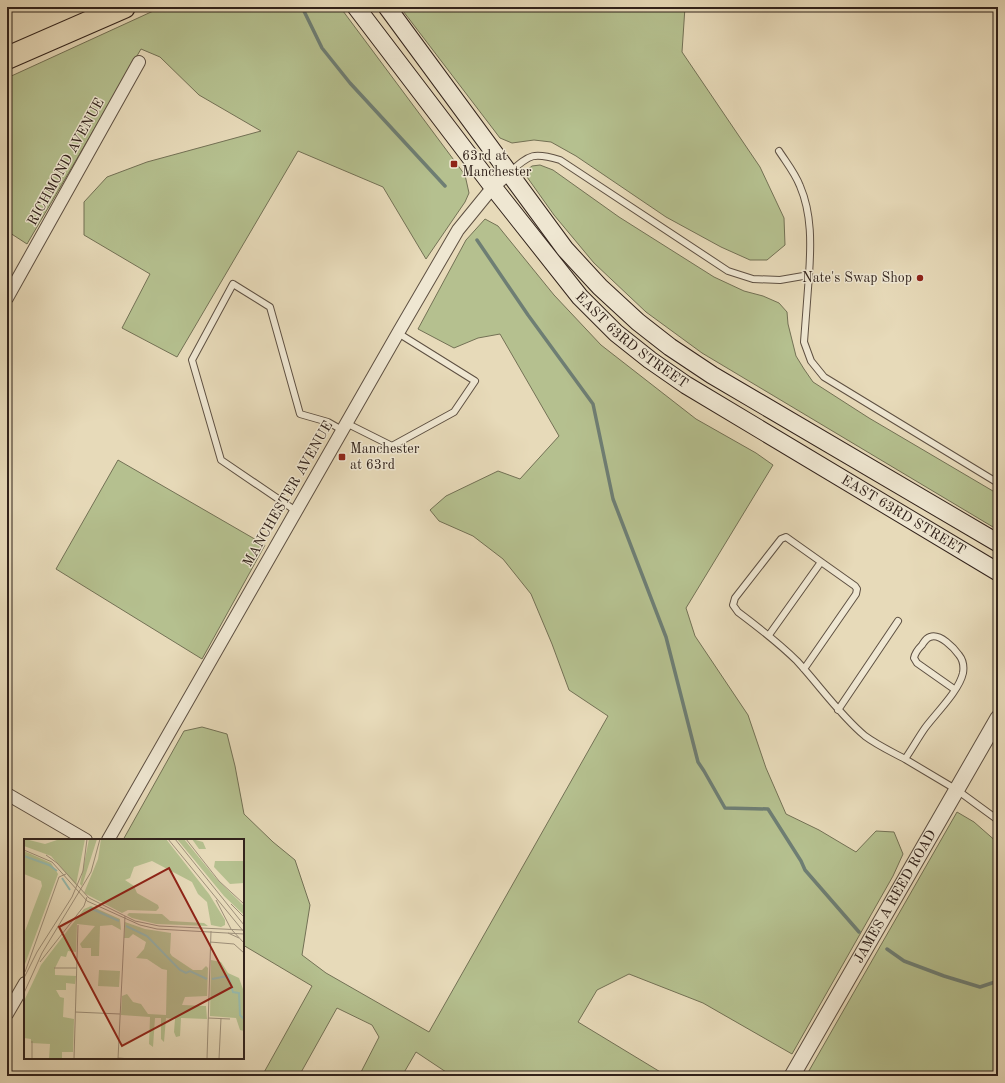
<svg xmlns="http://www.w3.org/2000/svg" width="1005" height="1083" viewBox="0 0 1005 1083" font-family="'Old Standard TT',serif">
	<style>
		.green { fill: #b5c08f; stroke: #737155 }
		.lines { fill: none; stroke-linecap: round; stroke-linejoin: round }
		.stream { stroke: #6e7e74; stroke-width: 3.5 }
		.service-casing { stroke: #5e5042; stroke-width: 8 }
		.minor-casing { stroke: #5e5042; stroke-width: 14 }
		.tertiary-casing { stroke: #5e5042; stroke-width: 17 }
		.secondary-casing { stroke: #31221b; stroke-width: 19 }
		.motorway-casing { stroke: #31221b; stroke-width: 24 }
		.service { stroke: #efe7d2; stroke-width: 6 }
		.minor { stroke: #efe7d2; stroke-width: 12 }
		.tertiary { stroke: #efe7d2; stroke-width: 15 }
		.secondary { stroke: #efe7d2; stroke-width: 17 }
		.motorway { stroke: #e7dab9; stroke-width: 22 }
		.poi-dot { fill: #8f2418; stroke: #efe7d2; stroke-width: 1.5 }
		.labels { text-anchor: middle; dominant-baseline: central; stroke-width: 3; stroke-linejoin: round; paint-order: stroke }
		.poi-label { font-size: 14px; fill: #31221b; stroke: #efe7d2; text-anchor: start }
		.street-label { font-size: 14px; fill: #31221b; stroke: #efe7d2 }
		.inset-river { fill: none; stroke: #97bbaf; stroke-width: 2 }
		.inset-road { fill: none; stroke: #9e907a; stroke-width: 1 }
		.view { fill: #8f2418; fill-opacity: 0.15; stroke: #8f2418; stroke-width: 2 }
		.inset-edge { fill: none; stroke: #31221b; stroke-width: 2 }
	</style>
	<rect width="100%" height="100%" fill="#e7dab9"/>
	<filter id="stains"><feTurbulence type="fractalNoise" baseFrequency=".005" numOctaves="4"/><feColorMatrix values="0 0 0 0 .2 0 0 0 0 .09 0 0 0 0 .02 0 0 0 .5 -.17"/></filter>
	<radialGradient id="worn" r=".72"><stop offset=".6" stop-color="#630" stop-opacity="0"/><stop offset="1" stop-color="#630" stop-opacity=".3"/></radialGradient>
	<path class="green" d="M162 7H340L465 175 469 193 465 202 426 259 383 187 298 151 177 357 122 328 150 274 84 235V202L107 177 147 162 261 131 199 95 160 57 141 49 27 244 7 231V78Z
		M400 7H685L682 52 760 167 784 218 785 245 767 260H750L721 247 666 217 576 156 551 142 534 140 512 143 500 138Z
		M540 165 553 170 619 217 714 277 744 291 763 296 779 303 787 312 788 324 796 356 804 369 813 382 869 418 998 494V530L702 353 646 312 594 263 554 215 527 177V170L532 166Z
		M485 219 498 226 554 295 601 345 696 419 756 453 773 465 686 608 695 636 748 715 766 768 786 814 819 830 856 852 876 831 894 832 903 854 893 876 792 1054 703 1003 629 974 597 990 578 1022 667 1076H452L416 1052 402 1076H359L379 1037 372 1025 337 1008 299 1076H262L312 986 243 945V840H123L184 731 202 727 227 734 235 766 244 814 273 842 295 860 310 905 302 955 326 973 429 1032 608 716 569 690 552 644 531 594 503 559 473 536 439 521 430 510 446 496 498 471 520 479 559 436 500 334 478 338 454 348 418 329 466 240Z
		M118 460 265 545 202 659 56 569Z
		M957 812 974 822 998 843V1076H806Z"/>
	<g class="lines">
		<path class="stream" d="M302 7 322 48 350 83 445 186
			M477 240 528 315 593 404 613 499 666 637 698 762 704 771 725 808 768 809 801 861 805 870 859 932
			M887 949 904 961 944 976 980 987 998 981
			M997 1076 998 1073"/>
		<defs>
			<path id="service" d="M779 151C786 162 795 173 800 186 812 214 811 245 809 275
				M510 172C530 154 534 152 560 160L728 271 753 279 780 280 809 275 804 342 811 361 824 377 998 483
				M346 423 392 446 454 412 475 381 398 333
				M296 511 221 460 192 360 233 284 270 307 300 414 328 422 342 430
				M769 635 821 562
				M804 669 856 594 857 589 855 586 786 537 781 539 735 598 733 605 738 612C758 627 778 642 797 661 820 686 839 714 865 736 877 745 892 752 905 759
				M954 689 917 663 914 658C915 653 918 649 922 645 924 642 926 638 930 637 940 633 954 648 959 655 963 660 964 667 963 673 959 691 936 713 925 728 918 738 912 749 905 759L957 790 998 820
				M838 710 898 621"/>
			<path id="minor" d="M7 298 139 62
				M7 794 86 840
				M108 840 398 333 458 230 493 187 509 173
				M7 1014 25 983"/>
			<g id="tertiary">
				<path id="s1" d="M792 1076 998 718"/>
			</g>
			<g id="secondary">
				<path id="s2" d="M356 7 493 187 580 297 616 333 650 360 686 385 998 572"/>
				<path d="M387 7 565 249 600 287 638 322 670 347 712 375 998 543"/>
			</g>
			<path id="motorway" d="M7 58 124 7"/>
		</defs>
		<use href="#service" class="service-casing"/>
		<use href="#minor" class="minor-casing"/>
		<use href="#tertiary" class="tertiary-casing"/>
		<use href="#secondary" class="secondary-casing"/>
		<use href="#motorway" class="motorway-casing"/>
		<use href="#service" class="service"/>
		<use href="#minor" class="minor"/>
		<use href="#tertiary" class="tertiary"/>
		<use href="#secondary" class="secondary"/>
		<use href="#motorway" class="motorway"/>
	</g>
	<g class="poi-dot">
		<rect x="450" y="160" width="8" height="8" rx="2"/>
		<circle cx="920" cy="278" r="4"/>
		<rect x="338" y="453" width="8" height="8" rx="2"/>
	</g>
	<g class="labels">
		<g class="poi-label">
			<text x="462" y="156">63rd at<tspan x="462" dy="16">Manchester</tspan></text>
			<text x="912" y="278" text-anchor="end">Nate's Swap Shop</text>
			<text x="350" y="449">Manchester<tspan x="350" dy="16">at 63rd</tspan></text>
		</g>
		<g class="street-label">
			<text transform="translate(66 162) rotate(-61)">RICHMOND AVENUE</text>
			<text stroke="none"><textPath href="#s2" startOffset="434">EAST 63RD STREET</textPath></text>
			<text transform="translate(288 494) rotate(-60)">MANCHESTER AVENUE</text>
			<text stroke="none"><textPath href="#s2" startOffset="758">EAST 63RD STREET</textPath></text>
			<text stroke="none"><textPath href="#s1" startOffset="207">JAMES A REED ROAD</textPath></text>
		</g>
	</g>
	<g transform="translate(24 839)">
		<rect width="220" height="220" fill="#e7dab9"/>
		<path d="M36 0H61L52 46 27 17 0 7 1 0 21 5ZM65 0H73L58 47 56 45ZM77 0H142L185 55 201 81V86L197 88 187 86 183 63 174 55 168 43 128 22 110 28 106 39 101 41 110 47 113 54 134 66 135 69 132 72 104 71 98 74 60 54 74 20ZM153 0H160L191 38 220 67V76L200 57ZM168 0 179 3 182 10H175ZM0 12 27 24 34 35 0 128 1 92 18 47 17 42 0 35ZM191 22H220V44L206 45 190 28ZM67 67 96 80 97 91 88 86 76 87 75 117H67V109H58L56 105 71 87 53 85 52 113 44 112 42 118 37 117 31 129V136L52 137 51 145 42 144V151H32L36 158 40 159 39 178 50 180 49 213H38V219L46 220H25L26 205 7 204V200L0 199V162L17 126 60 70ZM105 74 138 75 146 82 180 84 184 87 132 85 108 79 103 76ZM101 83 121 90 147 94 146 114 148 117 169 131H178L182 127 184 129 183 157 161 158 158 166 182 167 183 180 157 179 156 197 152 198 150 193 151 180 142 179 140 203 137 200V179H131L129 208 125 205 126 178 97 176 98 157 103 155 109 163 117 165 124 175 142 176 143 131 138 130 123 120 112 119 120 110 122 103 109 95 105 99H100ZM187 121 197 123 204 134 215 139 220 153V192L216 191 212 179 186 177ZM75 131 96 132 95 148 74 147Z" fill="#b5c08f"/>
		<path class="inset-river" d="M0 17 25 26 33 32M38 39 46 51M66 69 95 82M102 87 123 97 156 131 162 134 166 132 183 140M188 140 204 137 209 153 215 154 216 176 220 180"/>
		<path class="inset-road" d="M144 0 220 93M151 0 220 86M162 0 195 42 220 65M0 11 28 23 63 62 116 86 133 90 220 95M22 16 33 24 65 59 111 82 135 87 219 91M192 61 207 90 220 104M207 65 220 78M204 94 215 99M186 103 210 105 220 114M16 123 60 67 63 58M30 129H53M1 133 35 38 42 35M0 139 13 113 48 58 59 32 63 0M0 154 18 114 67 33 76 0M51 173 96 175M184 179 206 180M94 219 107 220M8 220V202M50 220 54 86M94 220 101 77M183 220 187 92M195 220 197 179"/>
		<path class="view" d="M145 29 208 148 98 207 35 88Z"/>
		<rect width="220" height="220" class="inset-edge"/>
	</g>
	<rect width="1005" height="1083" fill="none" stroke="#e7dab9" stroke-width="24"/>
	<rect x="8" y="8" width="989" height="1067" fill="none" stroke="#31221b" stroke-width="2"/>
	<rect x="12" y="12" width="981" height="1059" fill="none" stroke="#31221b"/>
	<rect width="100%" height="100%" filter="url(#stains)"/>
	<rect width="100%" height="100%" fill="url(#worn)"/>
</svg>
